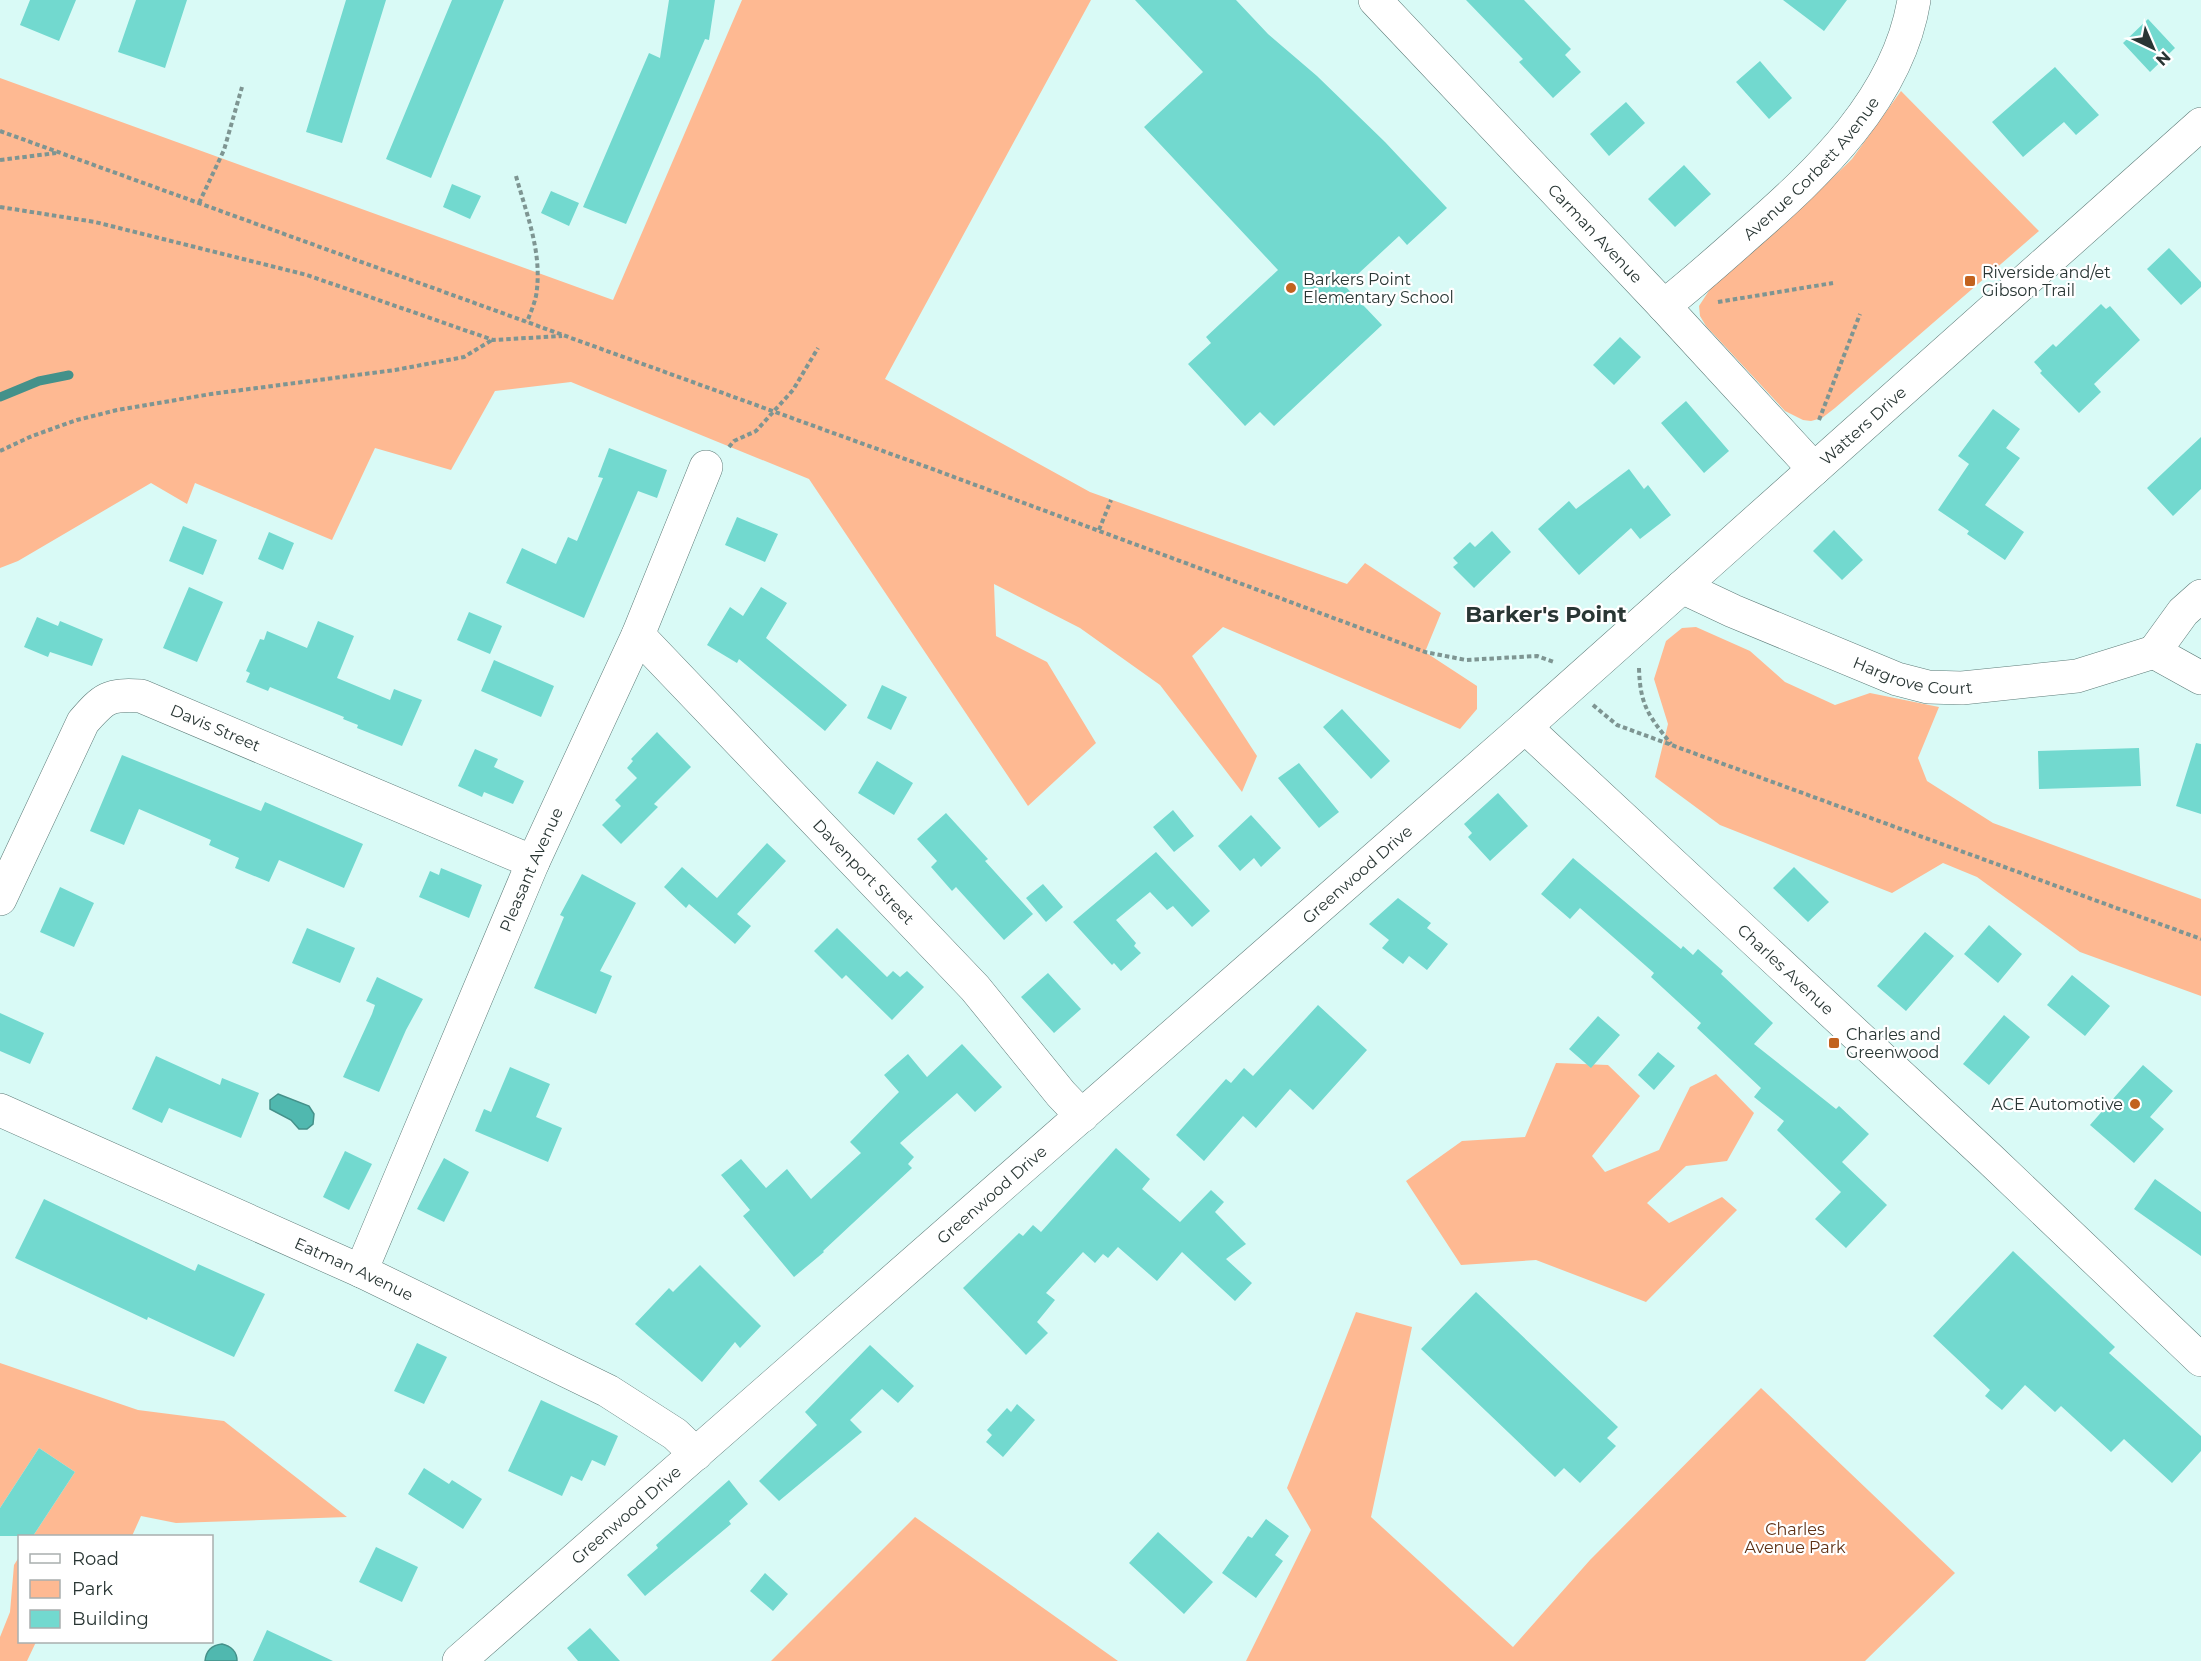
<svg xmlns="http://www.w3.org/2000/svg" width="2201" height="1661" viewBox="0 0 2201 1661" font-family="Montserrat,sans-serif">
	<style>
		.green { fill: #feb992 }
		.water { fill: #50b8af; stroke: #44918a; stroke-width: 1.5 }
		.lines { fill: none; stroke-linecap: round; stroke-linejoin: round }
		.stream { stroke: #44918a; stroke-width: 9 }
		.building { fill: #72d9cf }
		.street-casing { stroke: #5e7c79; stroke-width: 34 }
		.secondary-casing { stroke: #5e7c79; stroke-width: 34 }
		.path { stroke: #7e9592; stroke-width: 4; stroke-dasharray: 4.5 3; stroke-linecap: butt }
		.street { stroke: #fff; stroke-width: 33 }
		.secondary { stroke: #fff; stroke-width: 33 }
		.poi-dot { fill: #c2621e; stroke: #fff; stroke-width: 2 }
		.labels { text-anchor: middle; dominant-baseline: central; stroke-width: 4.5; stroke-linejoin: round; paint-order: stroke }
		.street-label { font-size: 16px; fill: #293634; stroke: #fff }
		.poi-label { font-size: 16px; fill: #293634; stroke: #fff; text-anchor: start }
		.park-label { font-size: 16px; fill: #5e3115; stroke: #fff }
		.district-label { font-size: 22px; font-weight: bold; fill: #293634; stroke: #fff }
	</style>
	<rect width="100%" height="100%" fill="#d9faf6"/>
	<path class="green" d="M742 0H1091L885 379 1090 492 1347 584 1365 563 1441 613 1425 652 1477 686V709L1460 729 1223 627 1192 656 1257 756 1242 792 1160 685 1080 628 994 584 996 636 1047 662 1096 743 1028 806 809 479 571 382 495 391 451 470 375 448 332 540 195 483 187 504 151 483 18 561 0 568V78L613 300Z
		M1901 91 2039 231 1835 408 1822 418 1811 421 1803 420 1785 411 1706 326 1700 316 1699 306 1714 283 1794 215 1852 159Z
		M1696 627 1750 651 1785 682 1835 705 1870 693 1939 707 1918 758 1927 781 1993 823 2201 899V996L2080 952 1977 877 1943 863 1892 893 1720 825 1655 777 1668 724 1654 679 1666 641 1682 628Z
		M1556 1063 1608 1065 1640 1096 1592 1156 1605 1172 1659 1150 1690 1087 1716 1074 1754 1113 1727 1161 1686 1166 1647 1203 1669 1223 1722 1197 1737 1210 1646 1302 1536 1260 1461 1265 1406 1181 1462 1141 1525 1137Z
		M1356 1312 1412 1327 1371 1517 1513 1647 1590 1560 1761 1388 1955 1573 1865 1661H1246L1311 1530 1287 1488Z
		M0 1363 138 1410 224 1421 347 1517 176 1523 141 1516 132 1536H33L75 1472 39 1448 0 1508Z
		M915 1517 1118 1661H771Z
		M19 1557 20 1642H36L27 1661H0V1637L10 1612 14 1565Z"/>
	<path class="water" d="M278 1094 309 1106 314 1114 313 1124 307 1129H299L291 1120 270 1109V1100Z
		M222 1644C231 1646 237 1652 237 1661H205C206 1651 212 1645 222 1644Z"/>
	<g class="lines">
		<path class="stream" d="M0 397 39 381 69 375"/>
	</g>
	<path class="building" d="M30 0H76L59 41 20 25Z
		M136 0H187L165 68 118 52Z
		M346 0H386L342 143 306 132Z
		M452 0H504L431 178 386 159Z
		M669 0H715L709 40 705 39 626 224 583 207 649 53 660 58Z
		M1135 0H1236L1268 34 1317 76 1385 142 1447 208 1407 245 1399 236 1345 286 1382 325 1274 426 1260 412 1245 426 1188 364 1211 343 1206 337 1278 270 1144 127 1203 72Z
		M1466 0H1524L1571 49 1565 55 1581 72 1553 98 1519 62 1523 59Z
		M1783 0H1847L1824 31Z
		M2148 19 2175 48 2150 72 2123 43Z
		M1760 61 1792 98 1769 119 1736 82Z
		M2055 67 2099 115 2076 135 2064 122 2023 157 1992 122Z
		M1626 102 1645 123 1609 156 1590 134Z
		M1684 165 1711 194 1675 227 1648 199Z
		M452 184 481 196 470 219 443 207Z
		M551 191 579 203 569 226 541 213Z
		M2169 248 2201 282V287L2181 305 2147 269Z
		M2101 304 2106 309 2110 306 2140 340 2094 384 2101 392 2079 413 2040 373 2042 371 2034 362 2053 344 2056 347Z
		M1620 337 1641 357 1614 385 1593 365Z
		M1686 401 1729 451 1704 473 1661 423Z
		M1993 409 2020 429 2006 448 2020 458 1985 505 2024 532 2005 560 1967 534 1969 531 1938 510 1969 464 1958 456Z
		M2201 437V489L2173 516 2147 488Z
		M609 448 667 470 657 498 638 491 584 618 506 583 522 548 556 564 568 537 577 541 603 478 598 477Z
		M1629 469 1644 489 1648 485 1671 515 1640 539 1631 528 1579 575 1538 529 1569 501 1576 509Z
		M737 517 778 534 765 562 725 545Z
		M183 526 217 540 203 575 169 561Z
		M1834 530 1863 560 1842 580 1813 551Z
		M1492 531 1511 552 1474 588 1453 567 1458 563 1453 558 1470 542 1475 547Z
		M269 532 294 543 283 570 258 559Z
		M189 587 223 602 197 662 163 648Z
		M761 587 787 603 766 638 847 705 825 731 739 659 737 663 707 645 730 607 743 616Z
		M469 612 502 626 490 654 457 640Z
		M37 617 58 626 60 621 103 639 92 666 50 652 48 657 24 647Z
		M318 621 354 636 337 678 390 700 394 689 422 700 402 746 357 728 358 725 343 719 344 717 270 687 268 691 246 682 250 673 246 671 260 639 264 640 267 631 307 648Z
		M494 660 554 686 541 717 481 691Z
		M882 685 907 697 891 730 867 718Z
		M1342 709 1390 761 1371 779 1323 727Z
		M657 732 691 767 654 804 658 807 621 844 602 825 621 806 615 800 637 778 627 768 633 761 631 759Z
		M2196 743 2201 744V814L2176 806Z
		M2139 748 2141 786 2039 789 2038 751Z
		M475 749 498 759 494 767 524 781 513 804 484 792 482 797 458 786Z
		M122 755 261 811 265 802 363 844 344 888 279 860 269 882 235 868 239 858 209 845 211 840 139 809 124 845 90 831Z
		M877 761 913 783 894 815 858 793Z
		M1299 763 1339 812 1319 828 1278 778Z
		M1498 793 1528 826 1490 861 1468 837 1472 833 1464 824Z
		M1173 810 1194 836 1174 852 1153 827Z
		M946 813 988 859 985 861 1033 914 1004 940 956 887 952 891 931 867 937 861 917 839Z
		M1251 815 1281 848 1261 867 1254 858 1240 871 1218 846Z
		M767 843 786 861 737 914 751 926 735 944 689 904 686 908 664 887 682 867 717 898Z
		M1156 852 1210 911 1192 927 1173 906 1167 910 1150 892 1116 920 1136 943 1134 946 1141 953 1121 971 1114 963 1112 965 1073 922Z
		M1573 858 1681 949 1683 946 1693 955 1698 949 1723 971 1721 974 1773 1023 1754 1044 1836 1109 1839 1106 1869 1134 1842 1162 1887 1205 1846 1248 1815 1219 1841 1192 1777 1130 1784 1121 1754 1097 1761 1088 1697 1028 1701 1023 1651 977 1654 973 1580 908 1570 919 1541 894Z
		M1794 867 1829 902 1808 922 1773 888Z
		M441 868 482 885 469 918 419 897 430 871 439 875Z
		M582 874 636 903 600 971 612 976 596 1014 534 988 564 917 560 915Z
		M1043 884 1063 907 1046 922 1026 898Z
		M60 887 94 903 74 947 40 932Z
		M1398 898 1431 923 1427 928 1448 944 1427 970 1409 956 1403 964 1382 948 1389 940 1369 924Z
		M1989 925 2022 954 1998 983 1964 954Z
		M307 928 355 948 340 983 292 963Z
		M837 928 887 977 893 971 900 977 907 971 924 987 892 1020 846 975 842 979 814 951Z
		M1925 932 1954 956 1906 1011 1877 986Z
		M1048 973 1081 1009 1054 1033 1021 997Z
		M2072 975 2110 1006 2085 1036 2047 1005Z
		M377 977 423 999 406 1030 379 1092 343 1077 372 1014 375 1005 366 1001Z
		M1318 1005 1367 1050 1313 1110 1290 1089 1256 1128 1243 1116 1204 1161 1176 1135 1226 1079 1231 1083 1244 1068 1253 1076Z
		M0 1013 44 1033 30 1064 0 1051Z
		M2004 1015 2030 1037 1989 1085 1963 1064Z
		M1598 1016 1620 1035 1591 1068 1569 1049Z
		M962 1044 1002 1087 975 1112 957 1093 900 1143 914 1157 908 1164 912 1168 823 1251 824 1252 794 1277 743 1216 750 1210 721 1175 741 1159 766 1188 787 1169 811 1199 861 1153 850 1142 899 1092 884 1075 908 1054 927 1077Z
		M1658 1052 1675 1066 1654 1090 1638 1075Z
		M156 1056 220 1085 222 1078 259 1093 241 1138 169 1108 162 1123 132 1109Z
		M2143 1065 2173 1091 2150 1117 2164 1129 2134 1163 2090 1125Z
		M510 1067 550 1084 536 1117 562 1128 548 1162 475 1131 484 1109 491 1112Z
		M1116 1148 1150 1179 1142 1189 1180 1222 1211 1190 1224 1202 1215 1212 1246 1244 1226 1259 1252 1283 1235 1301 1182 1252 1157 1281 1118 1247 1108 1258 1103 1254 1095 1263 1083 1252 1046 1293 1055 1300 1037 1322 1048 1333 1026 1355 963 1288 1019 1233 1023 1236 1033 1225 1041 1232Z
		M345 1151 372 1164 349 1210 323 1197Z
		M444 1158 469 1172 444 1222 417 1209Z
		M2155 1179 2201 1212V1256L2134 1209Z
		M44 1199 195 1271 198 1264 265 1294 234 1357 148 1317 147 1320 15 1258Z
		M2013 1251 2115 1347 2109 1353 2201 1436V1451L2172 1483 2124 1439 2111 1452 2061 1406 2055 1412 2025 1385 2002 1410 1985 1396 1990 1390 1933 1336Z
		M700 1265 761 1326 740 1348 735 1342 702 1382 635 1324 669 1288 673 1292Z
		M1476 1292 1618 1427 1607 1438 1616 1446 1580 1483 1564 1468 1555 1477 1421 1349Z
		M417 1343 447 1357 424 1404 394 1391Z
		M870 1345 914 1386 898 1403 882 1389 850 1420 862 1432 779 1501 759 1481 817 1425 805 1412Z
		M541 1400 618 1436 605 1466 592 1460 582 1481 571 1476 562 1496 508 1471Z
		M1017 1404 1035 1420 1003 1457 986 1442 992 1435 987 1430 1007 1408 1011 1412Z
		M39 1448 75 1472 33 1536H0V1508Z
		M424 1468 449 1484 452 1480 482 1499 463 1529 408 1494Z
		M729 1480 748 1504 729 1521 731 1524 645 1596 627 1575 658 1548 656 1545Z
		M1266 1519 1289 1536 1275 1555 1283 1561 1256 1598 1222 1573 1248 1536 1252 1538Z
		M1158 1532 1213 1582 1184 1614 1129 1563Z
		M376 1547 418 1567 402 1602 359 1582Z
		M765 1573 788 1594 773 1611 750 1591Z
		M590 1628 620 1661H578L567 1648Z
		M267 1630 333 1661H253Z"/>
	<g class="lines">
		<defs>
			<g id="street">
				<path id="s1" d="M1375 0 1664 306 1814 469"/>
				<path id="s2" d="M1664 306C1693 283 1720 259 1748 234 1819 172 1898 98 1914 0"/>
				<path id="s3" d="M1682 587 1733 611 1897 679 1928 687 1962 688 2077 676 2154 652"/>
				<path id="s4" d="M638 635 975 988 1061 1094 1082 1116"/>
				<path d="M2154 652 2183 612 2201 596"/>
				<path d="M2154 652 2201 678"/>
				<path id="s5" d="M1525 727 1989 1158 2201 1360"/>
				<path id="s6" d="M0 899 83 722C104 698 108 694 141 696L533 862"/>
				<path id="s7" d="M0 1110 361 1271 608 1391 675 1434 696 1454"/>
				<path id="s8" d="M361 1271 533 862 638 635 706 467"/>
			</g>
			<g id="secondary">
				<path id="s9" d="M459 1661 1525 727 2201 124"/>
			</g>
		</defs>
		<use href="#street" class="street-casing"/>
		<use href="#secondary" class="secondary-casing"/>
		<path class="path" d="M0 131 927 467 1425 652 1466 660 1537 656 1554 662
			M0 160 56 153
			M516 176C527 216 543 254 536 296 534 305 530 314 527 322
			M199 203 224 150 242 87
			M0 207 95 222 307 275 493 340 562 336
			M1718 302 1833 283
			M1819 420 1860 314
			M729 447 734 441 756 431 793 390 818 348
			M0 451 32 436 77 420 117 410 211 394 395 370 464 357 492 340
			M1099 530 1111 500
			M1639 668C1640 706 1649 716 1671 744
			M1593 705 1617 725 2201 939"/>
		<use href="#street" class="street"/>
		<use href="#secondary" class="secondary"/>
	</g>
	<g class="poi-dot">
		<rect x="1964" y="275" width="12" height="12" rx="3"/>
		<circle cx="1291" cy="288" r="6"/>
		<rect x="1828" y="1037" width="12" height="12" rx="3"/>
		<circle cx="2135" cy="1104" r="6"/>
	</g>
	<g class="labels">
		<g class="street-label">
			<text stroke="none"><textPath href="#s2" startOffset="202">Avenue Corbett Avenue</textPath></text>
			<text stroke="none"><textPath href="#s1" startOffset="321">Carman Avenue</textPath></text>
			<text stroke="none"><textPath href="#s9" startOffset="1870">Watters Drive</textPath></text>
			<text stroke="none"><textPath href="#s3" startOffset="249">Hargrove Court</textPath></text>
			<text stroke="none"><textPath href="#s6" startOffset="344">Davis Street</textPath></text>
			<text stroke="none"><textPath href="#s8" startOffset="436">Pleasant Avenue</textPath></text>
			<text stroke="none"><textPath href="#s4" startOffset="327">Davenport Street</textPath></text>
			<text stroke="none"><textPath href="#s9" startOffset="1194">Greenwood Drive</textPath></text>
			<text stroke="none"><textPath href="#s5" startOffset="356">Charles Avenue</textPath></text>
			<text stroke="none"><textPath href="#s9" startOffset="708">Greenwood Drive</textPath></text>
			<text stroke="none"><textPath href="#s7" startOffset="388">Eatman Avenue</textPath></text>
			<text stroke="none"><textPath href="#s9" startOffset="222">Greenwood Drive</textPath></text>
		</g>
		<g class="poi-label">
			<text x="1982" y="272">Riverside and/et<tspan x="1982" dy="18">Gibson Trail</tspan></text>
			<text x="1303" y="279">Barkers Point<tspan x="1303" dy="18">Elementary School</tspan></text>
			<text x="1846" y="1034">Charles and<tspan x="1846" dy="18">Greenwood</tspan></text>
			<text x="2123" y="1104" text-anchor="end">ACE Automotive</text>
		</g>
		<g class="park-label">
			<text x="1795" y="1529">Charles<tspan x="1795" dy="18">Avenue Park</tspan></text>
		</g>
		<g class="district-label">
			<text x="1546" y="614">Barker's Point</text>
		</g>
	</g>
	<rect x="18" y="1535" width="195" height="108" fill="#ffffff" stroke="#a9afae" stroke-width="1.5"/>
	<rect x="30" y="1554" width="30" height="9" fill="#ffffff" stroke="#a9afae" stroke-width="1.5"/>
	<text x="72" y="1565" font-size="18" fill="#293634">Road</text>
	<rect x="30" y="1580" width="30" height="18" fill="#feb992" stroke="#a9afae" stroke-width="1.5"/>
	<text x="72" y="1595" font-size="18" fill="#293634">Park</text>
	<rect x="30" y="1610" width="30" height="18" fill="#72d9cf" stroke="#a9afae" stroke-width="1.5"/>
	<text x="72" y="1625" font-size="18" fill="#293634">Building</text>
	<g transform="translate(2153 48) rotate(136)" stroke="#ffffff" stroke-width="4.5" paint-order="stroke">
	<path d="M0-4.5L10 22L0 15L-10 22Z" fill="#293634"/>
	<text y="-9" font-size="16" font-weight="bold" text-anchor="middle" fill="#293634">N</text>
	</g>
</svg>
